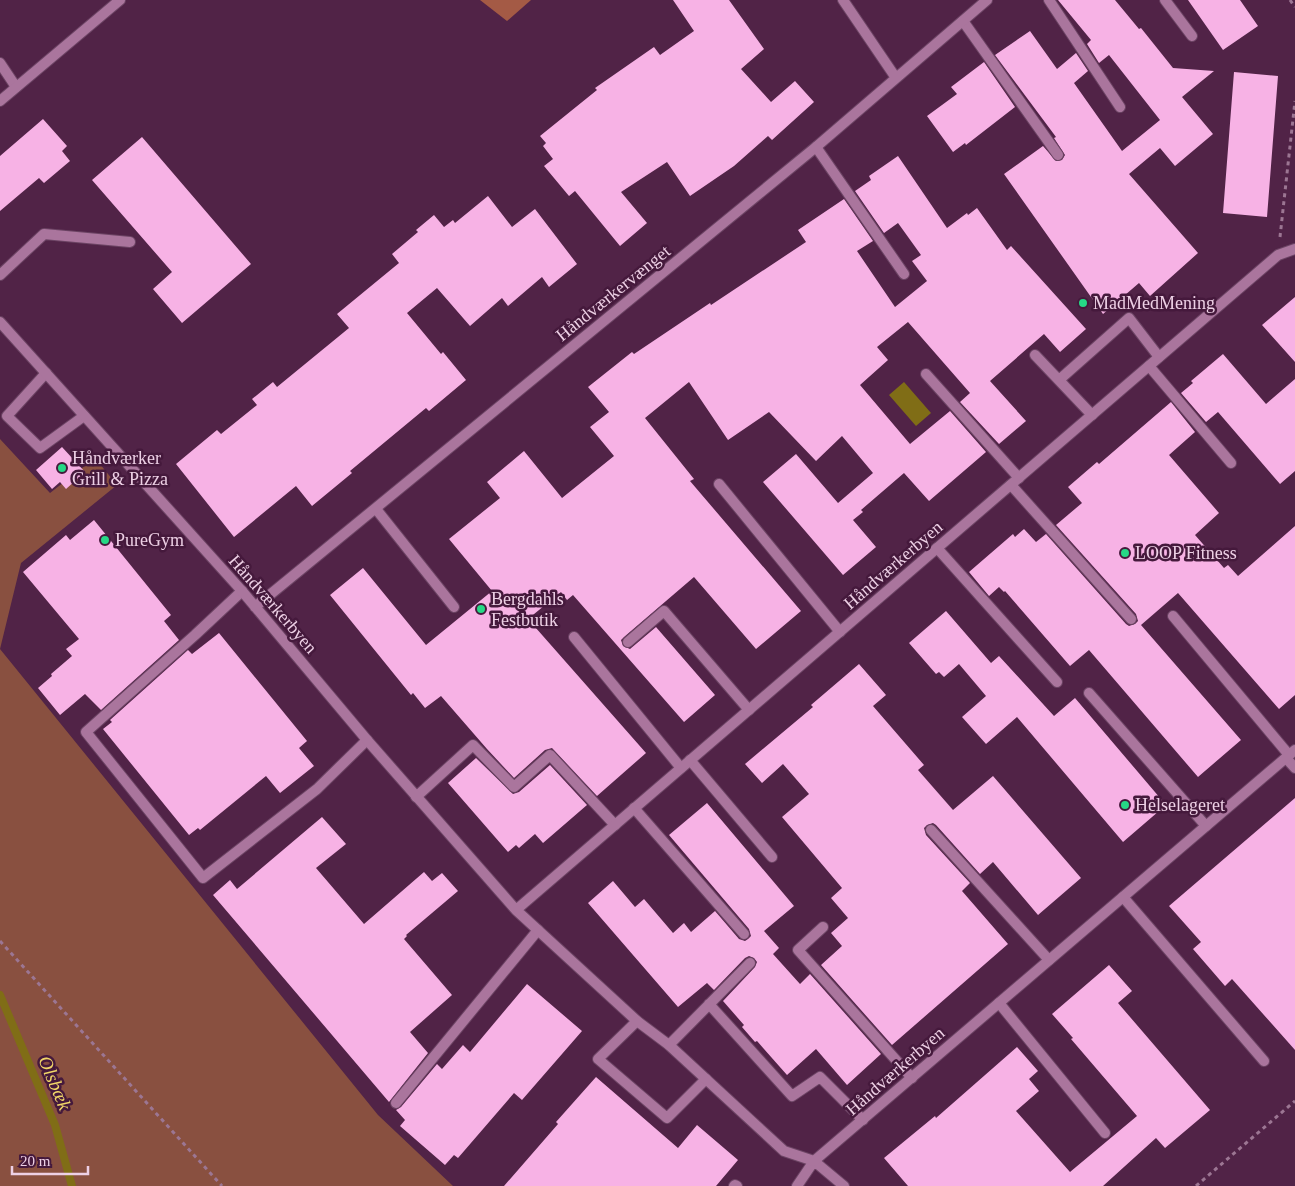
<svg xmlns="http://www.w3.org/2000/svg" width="1295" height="1186" viewBox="0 0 1295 1186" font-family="Georgia,serif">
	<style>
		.green { fill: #895040 }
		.forest { fill: #a45a45 }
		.water { fill: #806d16 }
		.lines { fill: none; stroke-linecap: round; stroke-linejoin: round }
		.stream { stroke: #806d16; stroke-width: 8 }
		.building { fill: #f7b2e5 }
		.service-casing { stroke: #6c4464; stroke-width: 12 }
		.minor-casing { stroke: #6c4464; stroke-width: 12 }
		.path { stroke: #9c7693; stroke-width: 3; stroke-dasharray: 4 4; stroke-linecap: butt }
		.service { stroke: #aa759d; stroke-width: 10 }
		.minor { stroke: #aa759d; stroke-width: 10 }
		.poi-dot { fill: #26d886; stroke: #45193c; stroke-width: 2 }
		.labels { text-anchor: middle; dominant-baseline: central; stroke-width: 5; stroke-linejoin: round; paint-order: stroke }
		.street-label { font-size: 18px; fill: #edd0e5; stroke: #45193c }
		.poi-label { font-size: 18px; fill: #edd0e5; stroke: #45193c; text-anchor: start }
		.water-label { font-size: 19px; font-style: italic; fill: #f0d668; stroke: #45193c }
	</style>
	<rect width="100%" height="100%" fill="#512347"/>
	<path class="green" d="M0 439 50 493 95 458 117 485 21 563 0 649 378 1115 453 1186H0Z"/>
	<path class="forest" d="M480 0H531L507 21Z"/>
	<path class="water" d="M904 382 931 413 916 426 889 395Z"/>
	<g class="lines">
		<path class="stream" d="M0 995 55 1125 72 1186"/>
	</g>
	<path class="building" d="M673 0H729L764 49 741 69 771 102 795 81 814 102 772 140 768 136 734 166 690 196 667 162 621 192 647 223 620 246 575 191 569 196 544 166 553 159 543 146 546 143 540 136 597 90 595 88 654 47 660 55 694 31Z
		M1058 0H1115L1139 29 1141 28 1173 68 1214 71 1182 97 1213 134 1175 166 1160 148 1129 174 1198 253 1150 296 1139 283 1103 314 1004 174 1043 146 1056 161 1062 160 1065 155 1054 138 1056 137 995 55 1030 31 1057 69 1076 53 1088 71 1074 83 1122 151 1160 120 1109 55 1099 63 1087 44 1091 40Z
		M1188 0H1240L1258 26 1223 50Z
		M984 62 1015 107 966 145 965 143 953 152 927 116 957 94 951 87Z
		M1234 72 1278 76 1267 217 1223 213Z
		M43 119 67 146 62 151 70 161 44 183 39 178 0 211V156Z
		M142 137 251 264 182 323 153 289 172 272 92 180Z
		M898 156 947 228 967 213 968 215 977 208 1007 250 1011 246 1086 329 1060 352 1044 334 990 381 1026 421 999 444 960 402 970 393 908 322 877 347 888 360 860 385 910 444 950 411 986 452 929 501 904 473 861 510 863 512 853 520 876 547 843 575 763 482 796 454 838 503 873 473 842 436 816 461 769 412 728 440 689 382 645 418 694 479 690 481 801 611 756 649 694 577 624 637 621 640 623 646 630 649 656 627 715 695 684 722 573 595 567 600 561 592 528 619 646 753 597 796 552 748 545 750 514 778 487 749 441 696 425 708 413 693 411 695 330 595 363 568 426 645 492 591 449 539 500 498 487 482 524 451 562 498 614 456 590 427 609 412 588 387 632 352 634 354 710 303 711 305 806 242 798 230 844 199 873 241 857 251 895 307 927 281 912 261 921 255 898 223 884 233 855 191 871 180 869 176Z
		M488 196 512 227 535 209 577 264 549 287 542 277 508 306 502 298 470 326 437 288 407 313 441 354 443 352 466 380 429 411 426 408 350 471 352 473 312 506 296 486 234 537 176 464 217 430 221 434 257 405 252 399 273 382 277 387 349 328 337 314 399 263 392 254 418 232 416 230 434 215 444 227 453 220 455 223Z
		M1295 297V362L1262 325Z
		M1223 354 1266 404 1295 379V471L1280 484 1218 412 1206 422 1181 393 1193 383 1191 381Z
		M1171 402 1195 432 1169 455 1219 513 1195 535 1224 568 1228 565 1238 576 1295 526V695L1279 709 1178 593 1141 625 1241 740 1198 777 1089 650 1070 666 1005 591 1004 592 999 587 989 596 969 572 1013 534 1015 537 1024 529 1036 542 1046 534 1126 624 1129 626 1135 624 1138 621 1136 614 1056 525 1082 503 1068 487 1097 462 1099 464Z
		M62 447 85 472 66 489 60 482 52 489 36 470Z
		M94 520 171 615 164 621 179 640 101 710 85 694 60 715 38 688 52 676 51 674 72 656 66 649 79 639 23 572 66 535 70 540Z
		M946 611 991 663 999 656 1054 716 1075 698 1166 805 1123 842 1017 717 986 744 962 717 986 696 959 664 944 677 939 672 936 674 909 643Z
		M219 633 307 741 299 748 314 766 280 793 266 776 200 830 198 828 189 835 103 729 112 722 110 720 188 650 192 654Z
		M859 664 886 695 873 706 924 765 918 770 953 810 993 776 1081 878 1038 915 993 862 980 874 936 825 933 823 927 825 924 828 926 835 970 883 962 891 1008 944 892 1045 821 965 842 946 831 933 848 918 831 898 842 888 782 817 809 794 783 764 762 783 745 764 813 707 811 705Z
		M476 758 513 794 519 792 550 765 587 805 543 843 535 834 519 848 516 845 508 852 448 783Z
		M1295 798V1050L1232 979 1225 986 1193 949 1201 942 1169 906Z
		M707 803 794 906 764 931 779 948 773 954 800 984 810 974 881 1054 847 1085 816 1049 787 1075 757 1041 755 1042 742 1027 744 1025 723 1001 755 967 757 962 754 958 749 956 745 958 714 990 707 983 678 1007 588 903 613 881 635 907 644 899 673 933 684 923 691 932 715 911 739 939 745 941 748 939 751 936 749 929 669 835Z
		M322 817 346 844 316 868 364 924 424 872 432 881 442 873 458 891 406 935 407 936 404 939 452 995 410 1032 428 1053 389 1102 213 895 230 880 237 889Z
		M1109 965 1132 991 1118 1003 1210 1110 1165 1148 1156 1138 1103 1186H908L884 1158 935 1116 936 1118 1017 1047 1038 1071 1029 1079 1039 1091 1016 1111 1070 1172 1137 1116 1071 1039 1073 1038 1052 1014Z
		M527 984 582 1031 522 1100 514 1093 458 1158 454 1155 445 1165 400 1126 405 1120 396 1110 401 1107 437 1064 442 1069 463 1045 470 1052Z
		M596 1077 678 1148 697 1125 738 1160 716 1186H504L558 1124 556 1122Z"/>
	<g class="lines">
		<defs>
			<path id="service" d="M1049 0 1120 107
				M1165 0 1192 36
				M963 21 1058 155
				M0 63 16 87
				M816 147 904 274
				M0 275 44 234 130 242
				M1035 355 1092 415
				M1149 366 1231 463
				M46 373 7 416 40 448 84 416
				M926 374 1019 478
				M1059 380 1129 318 1159 357
				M719 484 840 632
				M1011 485 1131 619
				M376 509 454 607
				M937 548 1057 682
				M242 591 195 635 86 732 203 878 317 789 367 740
				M1173 616 1289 755
				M574 637 681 768
				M628 642 664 611 749 710
				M1089 693 1206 826
				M1286 758 1295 768
				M690 760 772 857
				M416 797 473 745 514 787 550 755 615 825
				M634 808 744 934
				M931 830 1049 960
				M1123 897 1264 1061
				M823 927 798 950 912 1078
				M999 1003 1105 1133
				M709 1004 792 1096 820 1077 863 1120
				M637 1021 598 1059 667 1118 706 1079
				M669 1045 750 963
				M396 1103 538 930
				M734 1186 735 1185 737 1186
				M797 1186 814 1161 844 1186"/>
			<path id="minor" d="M843 0 896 78
				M0 101 120 0
				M0 322 242 591 367 740 516 910 637 1021 669 1045 784 1151 814 1161 1295 750
				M255 607 816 147 987 0
				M516 910 1278 255 1295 249"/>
		</defs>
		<use href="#service" class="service-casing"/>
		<use href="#minor" class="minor-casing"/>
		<path class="path" d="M1290 0 1295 7
			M1280 237 1295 101
			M0 941 222 1186
			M1196 1186 1295 1101"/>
		<use href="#service" class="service"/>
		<use href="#minor" class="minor"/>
	</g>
	<g class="poi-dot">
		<circle cx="1083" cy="303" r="5"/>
		<circle cx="62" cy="468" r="5"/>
		<circle cx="105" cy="540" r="5"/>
		<circle cx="1125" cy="553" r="5"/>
		<circle cx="481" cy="609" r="5"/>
		<circle cx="1125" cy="805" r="5"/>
	</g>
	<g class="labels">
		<g class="street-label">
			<text transform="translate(613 293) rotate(-39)">Håndværkervænget</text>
			<text transform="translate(893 565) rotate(-41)">Håndværkerbyen</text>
			<text transform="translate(273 604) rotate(49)">Håndværkerbyen</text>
			<text transform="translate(895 1071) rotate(-41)">Håndværkerbyen</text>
		</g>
		<g class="poi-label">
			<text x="1093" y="303">MadMedMening</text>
			<text x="72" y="458">Håndværker<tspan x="72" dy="21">Grill &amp; Pizza</tspan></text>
			<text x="115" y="540">PureGym</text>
			<text x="1135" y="553">LOOP Fitness</text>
			<text x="491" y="599">Bergdahls<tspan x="491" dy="21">Festbutik</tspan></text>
			<text x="1135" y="805">Helselageret</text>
		</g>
		<g class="water-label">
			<text transform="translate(55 1083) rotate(67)">Olsbæk</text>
		</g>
	</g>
	<path d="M12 1166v8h76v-8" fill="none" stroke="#edd0e5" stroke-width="2.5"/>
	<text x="20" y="1166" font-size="15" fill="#edd0e5" stroke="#45193c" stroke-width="4" paint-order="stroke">20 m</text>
</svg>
